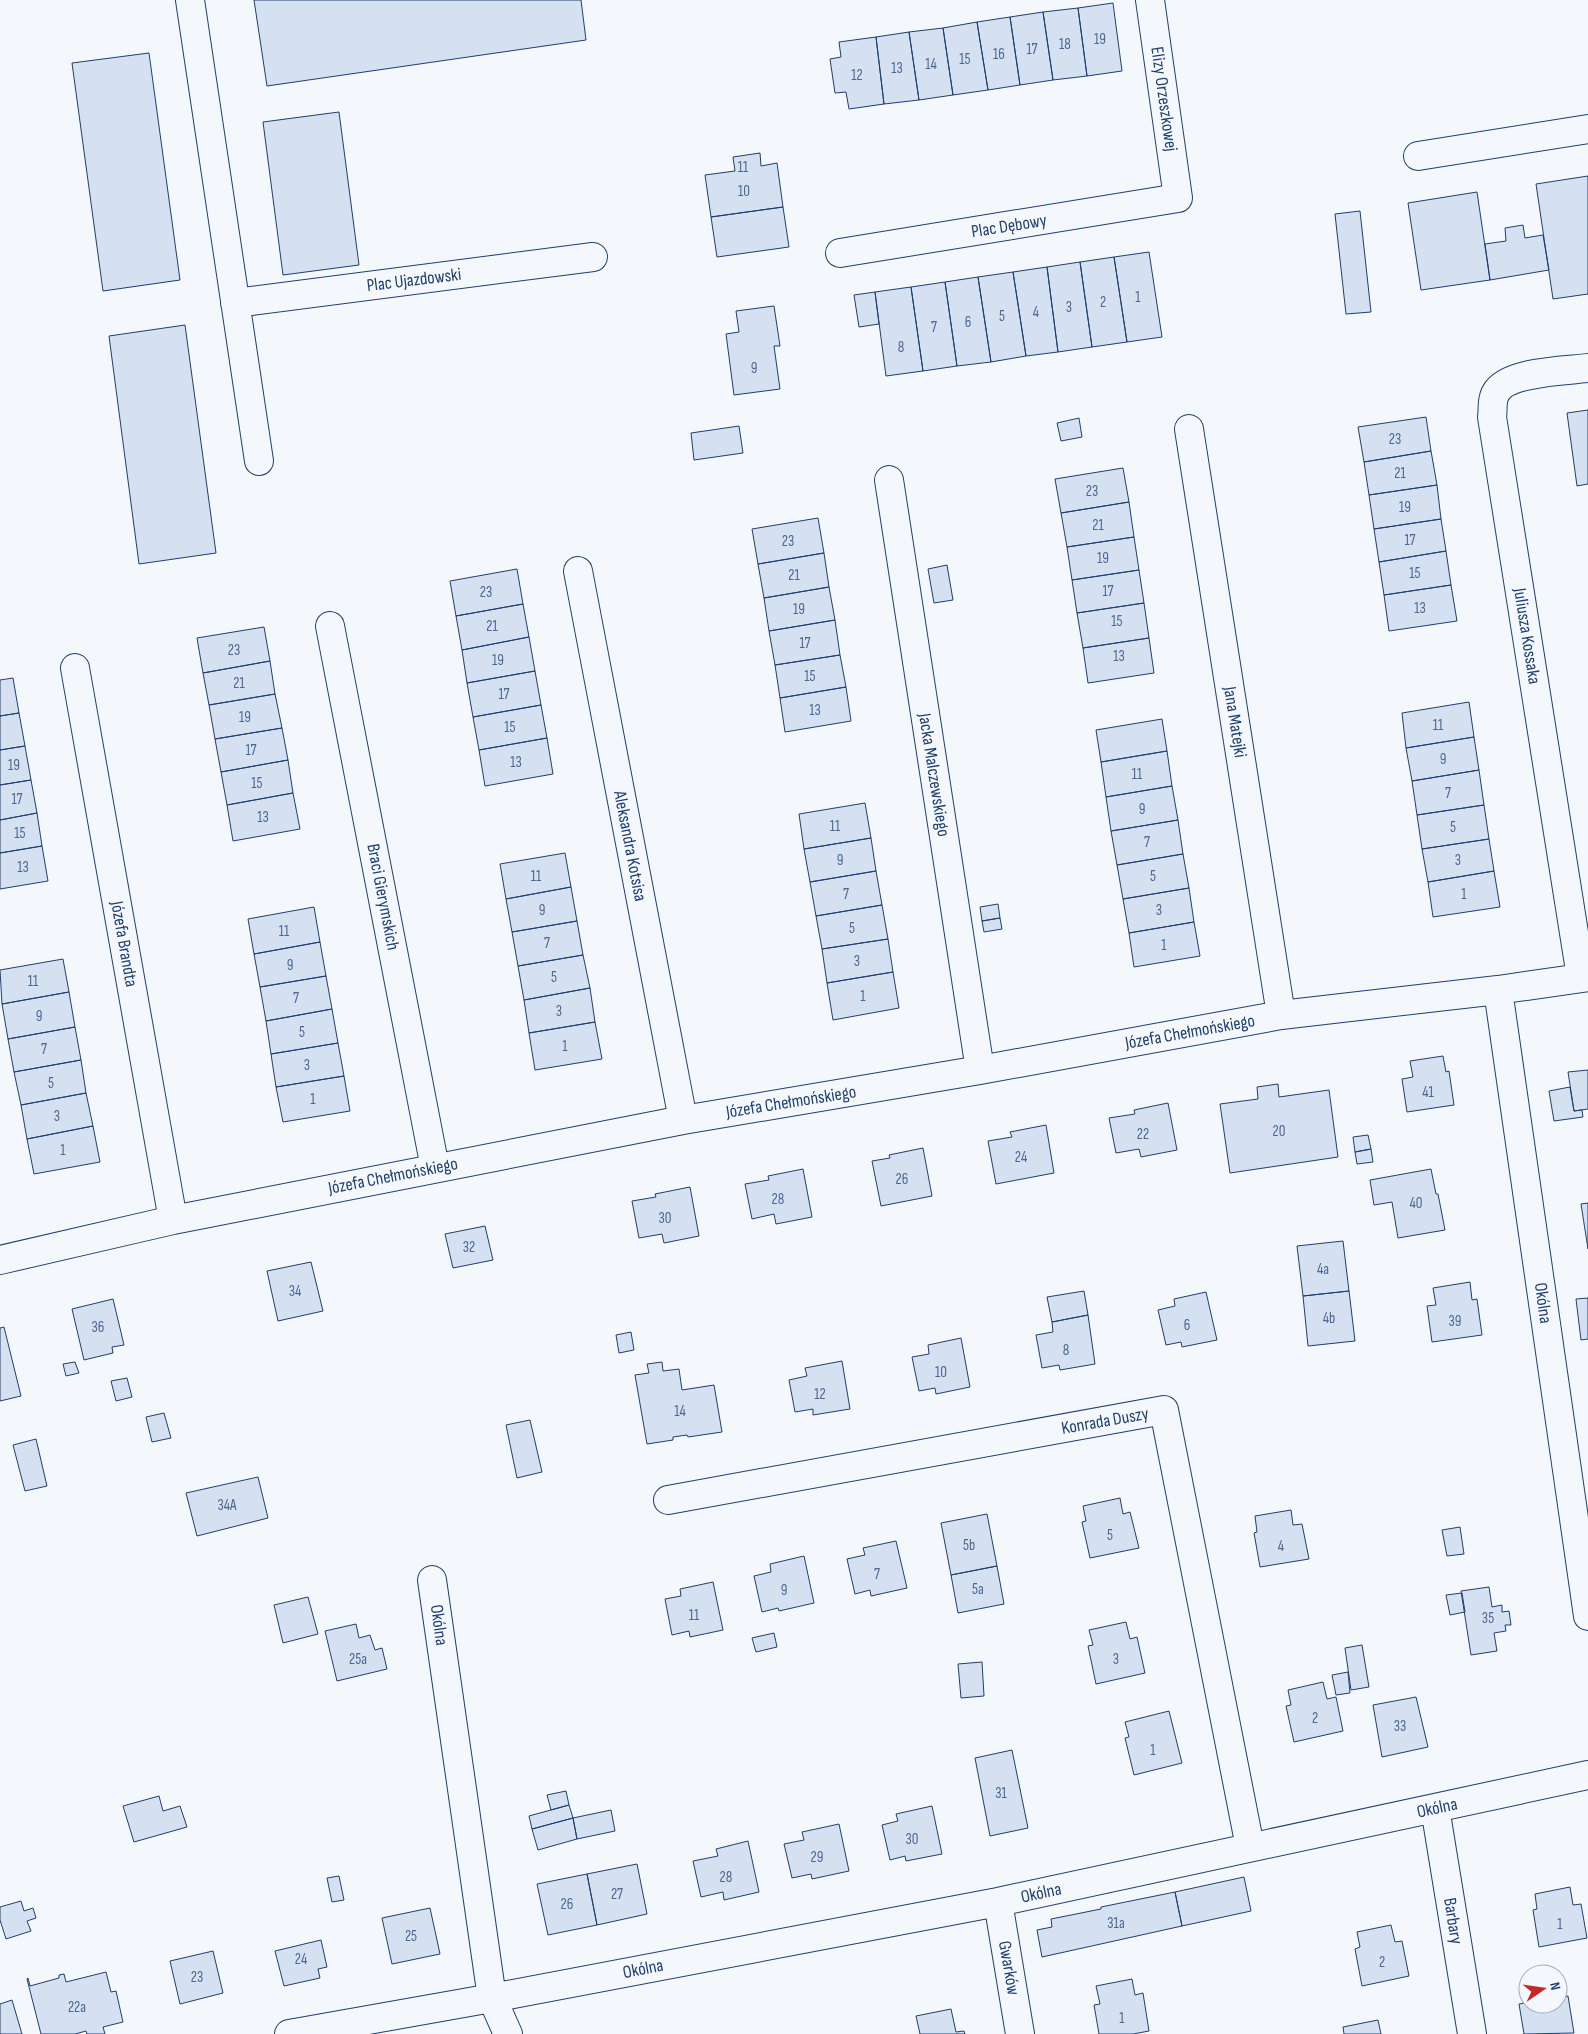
<svg xmlns="http://www.w3.org/2000/svg" width="1588" height="2034" viewBox="0 0 1588 2034" font-family="'Sofia Sans Condensed',sans-serif">
	<style>
		.building { fill: #d5e0f0; stroke: #1d3f73 }
		.lines { fill: none; stroke-linecap: round; stroke-linejoin: round }
		.minor-casing { stroke: #1d3f73; stroke-width: 30 }
		.minor { stroke: #f4f7fb; stroke-width: 28 }
		.labels { text-anchor: middle; dominant-baseline: central; stroke-width: 4; stroke-linejoin: round; paint-order: stroke }
		.number-label { font-size: 15px; fill: #4b6792 }
		.street-label { font-size: 18px; fill: #1d3f73; stroke: #f4f7fb }
	</style>
	<rect width="100%" height="100%" fill="#f4f7fb"/>
	<path class="building" d="M254 0H581L586 40 267 86Z
		M1113 3 1122 71 1087 76 1078 8Z
		M1078 8 1087 76 1053 80 1043 12Z
		M1043 12 1053 80 1020 85 1010 17Z
		M1010 17 1020 85 988 90 977 22Z
		M977 22 988 90 953 95 943 28Z
		M943 28 953 95 919 100 909 32Z
		M909 32 919 100 884 104 876 37Z
		M876 37 884 104 849 109 846 92 835 93 830 59 841 57 839 42Z
		M149 53 180 280 103 291 72 63Z
		M339 112 359 265 283 275 263 122Z
		M760 153 761 166 777 163 783 207 711 217 705 175 735 171 733 157Z
		M1588 176V294L1553 299 1536 184Z
		M1477 192 1490 280 1421 290 1408 203Z
		M783 207 789 247 717 257 711 217Z
		M1360 211 1371 312 1346 314 1335 214Z
		M1523 225 1525 238 1543 235 1549 270 1490 280 1485 244 1506 241 1505 228Z
		M1149 252 1162 337 1127 342 1114 257Z
		M1114 257 1127 342 1092 347 1080 262Z
		M1080 262 1092 347 1058 352 1047 267Z
		M1047 267 1058 352 1026 356 1013 272Z
		M1013 272 1026 356 991 362 978 277Z
		M978 277 991 362 957 366 945 282Z
		M945 282 957 366 923 371 911 287Z
		M911 287 923 371 886 376 875 292Z
		M875 292 879 324 859 327 854 295Z
		M774 306 780 346H774L780 389 734 395 726 334 739 332 736 311Z
		M185 325 216 553 139 564 109 336Z
		M1588 410V484L1577 486 1567 413Z
		M1426 417 1431 451 1364 462 1358 427Z
		M1079 418 1082 437 1061 441 1057 423Z
		M739 426 743 453 694 460 691 433Z
		M1431 451 1437 485 1369 495 1364 462Z
		M1123 468 1129 502 1061 513 1055 479Z
		M1437 485 1441 519 1374 529 1369 495Z
		M1129 502 1134 537 1067 547 1061 513Z
		M818 518 824 553 758 564 752 529Z
		M1441 519 1446 551 1379 562 1374 529Z
		M1134 537 1139 570 1072 580 1067 547Z
		M1446 551 1451 585 1384 595 1379 562Z
		M824 553 829 587 764 598 758 564Z
		M947 565 953 600 934 603 928 569Z
		M517 569 523 604 456 616 450 581Z
		M1139 570 1144 603 1077 613 1072 580Z
		M1451 585 1457 621 1389 631 1384 595Z
		M829 587 835 620 769 631 764 598Z
		M1144 603 1149 638 1083 648 1077 613Z
		M523 604 529 637 462 650 456 616Z
		M835 620 840 655 775 665 769 631Z
		M264 627 270 661 203 673 197 638Z
		M529 637 535 671 467 683 462 650Z
		M1149 638 1154 673 1088 683 1083 648Z
		M840 655 846 687 780 698 775 665Z
		M270 661 275 694 209 705 203 673Z
		M535 671 541 705 473 717 467 683Z
		M13 678 19 713 0 716V680Z
		M846 687 851 721 785 732 780 698Z
		M275 694 282 728 215 739 209 705Z
		M1469 702 1474 737 1406 748 1402 713Z
		M541 705 547 738 479 750 473 717Z
		M19 713 25 746 0 750V716Z
		M1162 719 1167 751 1101 762 1096 730Z
		M282 728 288 760 221 772 215 739Z
		M1474 737 1479 770 1412 781 1406 748Z
		M547 738 553 774 485 786 479 750Z
		M25 746 31 780 0 785V750Z
		M1167 751 1172 786 1106 797 1101 762Z
		M288 760 293 793 227 805 221 772Z
		M1479 770 1484 805 1417 815 1412 781Z
		M31 780 37 813 0 820V785Z
		M1172 786 1178 820 1111 831 1106 797Z
		M293 793 300 829 233 841 227 805Z
		M865 803 871 838 804 849 799 814Z
		M1484 805 1489 839 1422 849 1417 815Z
		M37 813 42 846 0 853V820Z
		M1178 820 1183 854 1117 865 1111 831Z
		M871 838 876 871 810 882 804 849Z
		M1489 839 1494 871 1428 882 1422 849Z
		M42 846 48 881 0 889V853Z
		M565 853 571 887 506 899 500 864Z
		M1183 854 1189 888 1123 899 1117 865Z
		M876 871 882 905 816 916 810 882Z
		M1494 871 1500 907 1433 917 1428 882Z
		M571 887 577 921 512 932 506 899Z
		M1189 888 1194 922 1129 933 1123 899Z
		M998 904 1000 918 982 921 980 907Z
		M882 905 888 939 822 949 816 916Z
		M314 907 320 942 254 954 248 919Z
		M1000 918 1002 929 984 932 982 921Z
		M577 921 583 955 518 966 512 932Z
		M1194 922 1200 956 1134 967 1129 933Z
		M888 939 893 972 827 983 822 949Z
		M320 942 326 976 260 987 254 954Z
		M583 955 590 988 524 1000 518 966Z
		M63 959 69 992 2 1004 0 970Z
		M893 972 899 1008 833 1020 827 983Z
		M326 976 332 1009 266 1021 260 987Z
		M590 988 595 1022 529 1033 524 1000Z
		M69 992 75 1027 8 1039 2 1004Z
		M332 1009 338 1043 271 1054 266 1021Z
		M595 1022 602 1059 535 1070 529 1033Z
		M75 1027 81 1060 14 1072 8 1039Z
		M338 1043 344 1076 276 1087 271 1054Z
		M1443 1056 1446 1072 1449 1071 1454 1105 1407 1112 1402 1079 1413 1077 1410 1061Z
		M81 1060 86 1093 21 1105 14 1072Z
		M1588 1070V1109L1574 1111 1568 1072Z
		M344 1076 350 1111 283 1122 276 1087Z
		M1278 1084 1279 1097 1329 1090 1338 1157 1230 1173 1220 1104 1258 1099 1257 1087Z
		M1570 1087 1574 1111 1582 1110 1583 1117 1554 1121 1549 1091Z
		M86 1093 93 1126 27 1139 21 1105Z
		M1168 1103 1177 1150 1141 1157 1139 1149 1116 1153 1109 1118 1135 1114 1134 1110Z
		M1046 1125 1054 1173 996 1184 988 1141 1012 1137 1010 1132Z
		M93 1126 100 1162 34 1174 27 1139Z
		M1368 1135 1371 1149 1355 1152 1353 1137Z
		M923 1148 932 1196 881 1206 872 1161 890 1158 889 1155Z
		M1371 1149 1373 1162 1357 1164 1355 1152Z
		M803 1169 812 1217 776 1224 774 1214 752 1219 745 1184 769 1180 768 1176Z
		M1431 1169 1436 1194H1438L1445 1230 1398 1238 1392 1202 1374 1205 1370 1180Z
		M690 1187 699 1236 664 1243 662 1234 639 1238 632 1201 656 1197 655 1194Z
		M1588 1203V1249L1581 1204Z
		M485 1226 493 1260 453 1268 445 1234Z
		M1343 1241 1349 1291 1303 1296 1297 1246Z
		M311 1262 323 1311 278 1321 267 1271Z
		M1470 1282 1472 1300 1477 1299 1482 1335 1432 1342 1427 1306 1436 1305 1433 1288Z
		M1084 1291 1088 1315 1052 1322 1047 1297Z
		M1349 1291 1355 1341 1308 1346 1303 1296Z
		M1206 1292 1217 1340 1182 1347 1181 1342 1166 1345 1158 1310 1175 1306 1174 1299Z
		M1588 1298V1339L1581 1340 1576 1299Z
		M113 1299 124 1345 112 1347 113 1353 84 1360 72 1309Z
		M1088 1315 1095 1364 1060 1370 1059 1365 1042 1368 1036 1335 1053 1332 1052 1322Z
		M4 1327 21 1396 0 1401V1328Z
		M631 1332 634 1350 619 1353 616 1335Z
		M961 1338 970 1387 936 1394 935 1388 919 1391 912 1357 929 1354 928 1345Z
		M842 1361 850 1409 813 1415V1409L795 1412 789 1380 807 1376 805 1368Z
		M75 1362 79 1373 66 1376 63 1364Z
		M662 1362 663 1371 679 1369 682 1390 714 1385 722 1432 688 1437 687 1435 673 1437V1440L647 1444 635 1375 649 1373 647 1364Z
		M127 1378 132 1397 116 1401 111 1381Z
		M164 1413 171 1438 152 1442 146 1417Z
		M530 1420 542 1472 517 1478 506 1425Z
		M36 1439 47 1486 25 1491 13 1445Z
		M258 1477 268 1518 197 1536 186 1493Z
		M1120 1498 1123 1514 1130 1512 1139 1548 1090 1558 1082 1522 1086 1521 1083 1506Z
		M1291 1510 1293 1525 1302 1524 1309 1559 1260 1567 1254 1533 1257 1532 1255 1516Z
		M987 1514 997 1566 951 1575 941 1523Z
		M1460 1527 1464 1554 1447 1556 1442 1530Z
		M896 1541 907 1588 871 1596 870 1590 855 1594 847 1559 865 1555 863 1548Z
		M804 1556 814 1603 779 1611 778 1608 762 1612 754 1576 771 1572 770 1564Z
		M997 1566 1004 1604 958 1613 951 1575Z
		M713 1582 723 1630 690 1637 689 1631 672 1635 665 1599 681 1596 680 1589Z
		M1489 1587 1492 1607 1502 1605V1612L1509 1611 1511 1625H1505L1506 1631 1494 1633 1497 1651 1471 1655 1461 1591Z
		M1462 1593 1465 1612 1450 1615 1446 1595Z
		M308 1597 318 1634 283 1643 274 1605Z
		M1126 1622 1130 1639 1137 1637 1145 1673 1096 1684 1088 1646 1093 1645 1089 1630Z
		M356 1624 359 1638 370 1635 375 1650 382 1648 387 1669 337 1681 325 1631Z
		M774 1633 777 1647 756 1652 752 1638Z
		M1362 1645 1369 1687 1351 1690 1345 1648Z
		M982 1662 984 1696 961 1698 958 1664Z
		M1348 1672 1350 1693 1336 1695 1332 1675Z
		M1323 1682 1327 1699 1336 1697 1343 1731 1294 1742 1286 1706 1291 1705 1288 1690Z
		M1416 1697 1428 1747 1382 1757 1373 1705Z
		M1169 1711 1182 1763 1134 1775 1125 1738 1129 1737 1125 1722Z
		M1012 1750 1028 1828 990 1836 975 1758Z
		M566 1791 569 1805 551 1810 547 1795Z
		M159 1796 163 1811 180 1806 187 1827 134 1842 123 1806Z
		M569 1805 573 1818 532 1829 529 1816Z
		M932 1806 942 1854 906 1861 905 1856 890 1860 882 1825 898 1821 896 1814Z
		M611 1810 615 1831 577 1839 573 1818Z
		M573 1818 577 1839 538 1850 532 1829Z
		M839 1824 849 1871 812 1879 811 1874 792 1878 784 1844 804 1840 802 1832Z
		M748 1841 759 1892 724 1900 723 1892 701 1897 693 1861 718 1856 716 1849Z
		M637 1864 647 1914 597 1925 587 1874Z
		M587 1874 597 1925 548 1935 537 1884Z
		M339 1876 344 1900 332 1902 327 1878Z
		M1244 1877 1251 1911 1182 1926 1175 1892Z
		M1570 1887 1573 1905 1581 1904 1587 1938 1539 1947 1533 1910 1537 1909 1535 1894Z
		M1175 1892 1182 1926 1042 1957 1037 1930 1052 1927 1051 1919 1101 1909V1907Z
		M21 1901 24 1911 33 1908 36 1918 27 1921 31 1931 6 1939 0 1920V1907Z
		M430 1908 440 1954 392 1964 382 1918Z
		M1391 1925 1395 1942 1402 1941 1409 1976 1362 1986 1355 1949 1360 1947 1357 1932Z
		M321 1940 327 1967 318 1969 320 1978 284 1986 275 1951Z
		M213 1951 223 1993 180 2004 170 1961Z
		M106 1972 111 1992 116 1991 123 2022 103 2027 105 2034H87L86 2031 75 2034H41L27 1979 28 1978 30 1986 59 1978V1975L64 1974 66 1982Z
		M1132 1979 1135 1995 1143 1993 1149 2031 1133 2034H1099L1094 2005 1100 2004 1096 1986Z
		M1528 1986V2004H1558V1992L1559 1998 1568 1996 1574 2033 1524 2034 1519 2004 1526 2003 1523 1987Z
		M12 2000 22 2034H0V2004Z
		M951 2009 956 2032 964 2031 965 2034H920L916 2016Z
		M1378 2020 1381 2034H1344L1343 2027Z"/>
	<g class="lines">
		<defs>
			<path id="minor" d="M190 0 259 461
				M1418 156 1588 129
				M840 253 1178 198 1150 0
				M235 303 593 257
				M1189 429 1281 1015
				M889 480 980 1070
				M578 571 683 1120
				M330 626 435 1168
				M75 668 173 1220
				M1581 977 1492 417C1493 411 1492 403 1494 397 1501 371 1565 371 1588 368
				M1498 990 1588 1616
				M0 1260 173 1220 683 1120 980 1070 1281 1015 1498 990 1588 977
				M668 1500 1164 1410 1250 1847
				M432 1580 492 1998 508 2034
				M1435 1808 1472 2034
				M998 1902 1020 2034
				M289 2034 492 1998 998 1902 1588 1775"/>
		</defs>
		<use href="#minor" class="minor-casing"/>
		<use href="#minor" class="minor"/>
	</g>
	<g class="labels">
		<g class="number-label">
			<text x="1100" y="39">19</text>
			<text x="1065" y="44">18</text>
			<text x="1032" y="49">17</text>
			<text x="999" y="54">16</text>
			<text x="965" y="59">15</text>
			<text x="931" y="64">14</text>
			<text x="897" y="68">13</text>
			<text x="857" y="75">12</text>
			<text x="743" y="167">11</text>
			<text x="744" y="191">10</text>
			<text x="1138" y="297">1</text>
			<text x="1103" y="302">2</text>
			<text x="1069" y="307">3</text>
			<text x="1036" y="312">4</text>
			<text x="1002" y="316">5</text>
			<text x="968" y="322">6</text>
			<text x="934" y="327">7</text>
			<text x="901" y="347">8</text>
			<text x="754" y="368">9</text>
			<text x="1395" y="439">23</text>
			<text x="1400" y="473">21</text>
			<text x="1092" y="491">23</text>
			<text x="1405" y="507">19</text>
			<text x="1098" y="525">21</text>
			<text x="1410" y="540">17</text>
			<text x="788" y="541">23</text>
			<text x="1103" y="558">19</text>
			<text x="1415" y="573">15</text>
			<text x="794" y="575">21</text>
			<text x="1108" y="591">17</text>
			<text x="486" y="592">23</text>
			<text x="1420" y="608">13</text>
			<text x="799" y="609">19</text>
			<text x="1117" y="621">15</text>
			<text x="492" y="626">21</text>
			<text x="805" y="643">17</text>
			<text x="234" y="650">23</text>
			<text x="1119" y="656">13</text>
			<text x="498" y="660">19</text>
			<text x="810" y="676">15</text>
			<text x="239" y="683">21</text>
			<text x="504" y="694">17</text>
			<text x="815" y="710">13</text>
			<text x="245" y="717">19</text>
			<text x="1438" y="725">11</text>
			<text x="510" y="727">15</text>
			<text x="251" y="750">17</text>
			<text x="1443" y="759">9</text>
			<text x="516" y="762">13</text>
			<text x="14" y="765">19</text>
			<text x="1137" y="774">11</text>
			<text x="257" y="783">15</text>
			<text x="1448" y="793">7</text>
			<text x="17" y="799">17</text>
			<text x="1142" y="809">9</text>
			<text x="263" y="817">13</text>
			<text x="835" y="826">11</text>
			<text x="1453" y="827">5</text>
			<text x="20" y="833">15</text>
			<text x="1147" y="842">7</text>
			<text x="840" y="860">9</text>
			<text x="1458" y="860">3</text>
			<text x="23" y="867">13</text>
			<text x="536" y="876">11</text>
			<text x="1153" y="876">5</text>
			<text x="846" y="894">7</text>
			<text x="1464" y="894">1</text>
			<text x="542" y="910">9</text>
			<text x="1159" y="910">3</text>
			<text x="852" y="928">5</text>
			<text x="284" y="931">11</text>
			<text x="547" y="943">7</text>
			<text x="1164" y="945">1</text>
			<text x="857" y="961">3</text>
			<text x="290" y="965">9</text>
			<text x="554" y="977">5</text>
			<text x="33" y="981">11</text>
			<text x="863" y="996">1</text>
			<text x="296" y="998">7</text>
			<text x="559" y="1011">3</text>
			<text x="39" y="1016">9</text>
			<text x="302" y="1032">5</text>
			<text x="565" y="1046">1</text>
			<text x="44" y="1049">7</text>
			<text x="307" y="1065">3</text>
			<text x="51" y="1083">5</text>
			<text x="1428" y="1092">41</text>
			<text x="313" y="1099">1</text>
			<text x="57" y="1116">3</text>
			<text x="1279" y="1131">20</text>
			<text x="1143" y="1134">22</text>
			<text x="63" y="1150">1</text>
			<text x="1021" y="1157">24</text>
			<text x="902" y="1179">26</text>
			<text x="778" y="1199">28</text>
			<text x="1416" y="1203">40</text>
			<text x="665" y="1218">30</text>
			<text x="469" y="1247">32</text>
			<text x="1323" y="1269">4a</text>
			<text x="295" y="1291">34</text>
			<text x="1329" y="1318">4b</text>
			<text x="1455" y="1321">39</text>
			<text x="1187" y="1325">6</text>
			<text x="98" y="1327">36</text>
			<text x="1066" y="1350">8</text>
			<text x="941" y="1372">10</text>
			<text x="820" y="1394">12</text>
			<text x="680" y="1411">14</text>
			<text x="227" y="1505">34A</text>
			<text x="1110" y="1535">5</text>
			<text x="969" y="1545">5b</text>
			<text x="1281" y="1546">4</text>
			<text x="877" y="1574">7</text>
			<text x="978" y="1589">5a</text>
			<text x="784" y="1590">9</text>
			<text x="694" y="1615">11</text>
			<text x="1488" y="1618">35</text>
			<text x="358" y="1659">25a</text>
			<text x="1116" y="1659">3</text>
			<text x="1315" y="1718">2</text>
			<text x="1400" y="1726">33</text>
			<text x="1153" y="1750">1</text>
			<text x="1001" y="1793">31</text>
			<text x="912" y="1839">30</text>
			<text x="817" y="1857">29</text>
			<text x="726" y="1877">28</text>
			<text x="617" y="1894">27</text>
			<text x="567" y="1904">26</text>
			<text x="1116" y="1923">31a</text>
			<text x="1560" y="1924">1</text>
			<text x="411" y="1936">25</text>
			<text x="301" y="1959">24</text>
			<text x="1382" y="1962">2</text>
			<text x="197" y="1977">23</text>
			<text x="77" y="2007">22a</text>
			<text x="1122" y="2018">1</text>
		</g>
		<g class="street-label">
			<text transform="translate(1164 99) rotate(82)">Elizy Orzeszkowej</text>
			<text transform="translate(1009 226) rotate(-9)">Plac Dębowy</text>
			<text transform="translate(414 280) rotate(-7)">Plac Ujazdowski</text>
			<text transform="translate(1527 636) rotate(81)">Juliusza Kossaka</text>
			<text transform="translate(1235 722) rotate(81)">Jana Matejki</text>
			<text transform="translate(934 775) rotate(81)">Jacka Malczewskiego</text>
			<text transform="translate(630 846) rotate(79)">Aleksandra Kotsisa</text>
			<text transform="translate(383 897) rotate(79)">Braci Gierymskich</text>
			<text transform="translate(124 944) rotate(80)">Józefa Brandta</text>
			<text transform="translate(1190 1032) rotate(-10)">Józefa Chełmońskiego</text>
			<text transform="translate(791 1102) rotate(-9)">Józefa Chełmońskiego</text>
			<text transform="translate(393 1176) rotate(-11)">Józefa Chełmońskiego</text>
			<text transform="translate(1543 1303) rotate(82)">Okólna</text>
			<text transform="translate(1105 1421) rotate(-10)">Konrada Duszy</text>
			<text transform="translate(439 1625) rotate(82)">Okólna</text>
			<text transform="translate(1437 1808) rotate(-12)">Okólna</text>
			<text transform="translate(1041 1893) rotate(-12)">Okólna</text>
			<text transform="translate(1453 1921) rotate(81)">Barbary</text>
			<text transform="translate(1009 1968) rotate(80)">Gwarków</text>
			<text transform="translate(643 1969) rotate(-11)">Okólna</text>
		</g>
	</g>
	<g transform="translate(1543 1989) rotate(77)"><circle r="24" fill="#f4f7fb" stroke="#9eadc5"/>
	<path d="M0-4L9 19L0 12L-9 19Z" fill="#c62828"/>
	<text y="-8" font-size="14" font-weight="bold" text-anchor="middle" fill="#1d3f73">N</text>
	</g>
</svg>
